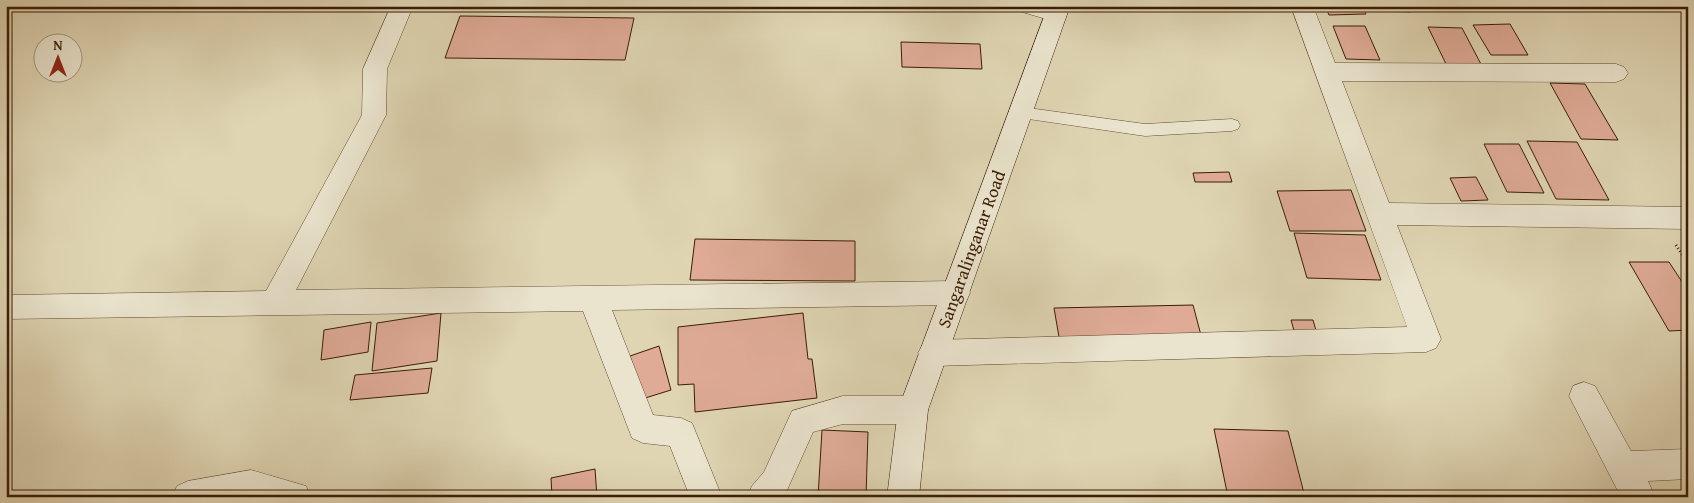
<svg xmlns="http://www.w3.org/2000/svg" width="1694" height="503" viewBox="0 0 1694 503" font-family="'Gentium Book Plus',serif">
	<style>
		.building { fill: #dfab97; stroke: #3b1c06 }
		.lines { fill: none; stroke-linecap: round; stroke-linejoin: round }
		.service-casing { stroke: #644a31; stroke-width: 1 }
		.minor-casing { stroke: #644a31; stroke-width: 1 }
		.secondary-casing { stroke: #3b1c06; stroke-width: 1 }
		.path { stroke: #3b1c06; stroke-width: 3; stroke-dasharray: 1 2.5; stroke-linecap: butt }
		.service { fill: #eae4ce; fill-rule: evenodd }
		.minor { fill: #eae4ce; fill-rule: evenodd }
		.secondary { fill: #eae4ce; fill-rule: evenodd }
		.labels { text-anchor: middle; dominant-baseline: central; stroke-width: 4; stroke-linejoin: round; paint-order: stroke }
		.street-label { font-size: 18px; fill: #3b1c06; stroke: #eae4ce }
	</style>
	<rect width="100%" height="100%" fill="#dfd5b3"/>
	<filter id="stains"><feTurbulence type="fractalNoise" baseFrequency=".004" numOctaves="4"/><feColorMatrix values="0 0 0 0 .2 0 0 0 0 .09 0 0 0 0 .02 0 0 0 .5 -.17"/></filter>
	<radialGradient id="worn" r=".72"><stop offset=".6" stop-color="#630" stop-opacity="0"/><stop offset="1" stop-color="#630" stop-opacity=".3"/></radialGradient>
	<path class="building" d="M693 6H760L759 9 693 8Z
		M1325 6H1362L1366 14 1329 15Z
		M1368 6H1408L1411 12 1370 11Z
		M460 16 634 18 625 60 445 58Z
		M1510 24 1528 55H1491L1473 25Z
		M1333 26H1365L1380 60 1346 59Z
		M1428 27 1462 28 1482 66H1447Z
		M901 42 980 44 982 69 902 67Z
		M1550 83 1585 84 1618 140 1581 139Z
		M1527 141 1577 142 1609 200 1556 199Z
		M1484 144H1519L1544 193 1507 192Z
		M1229 172 1232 182H1195L1193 173Z
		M1476 177 1488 200 1461 201 1450 178Z
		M1351 190 1366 231H1290L1277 191Z
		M1294 233 1365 235 1381 280 1307 278Z
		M695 239 855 241V281L690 280Z
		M1629 262H1669L1688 291V330L1669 331Z
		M1193 305 1202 339 1060 343 1054 308Z
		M441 313 437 361 372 371 377 323Z
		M803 313 808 359H812L817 398 695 412 694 384 678 385V327Z
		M1291 320H1313L1317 334H1295Z
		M371 322 368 352 321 360 324 330Z
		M659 346 671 390 642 399 630 356Z
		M432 368 428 393 350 400 355 375Z
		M1214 429 1288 431 1305 497H1228Z
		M822 430 868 432 866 497H818Z
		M595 469 597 497H552L551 478Z"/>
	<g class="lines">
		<defs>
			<path id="service" d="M1021 107 1145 124 1232 119 1238 121 1240 125 1238 129 1232 131 1145 136 1015 117 1013 113 1015 109Z"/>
			<path id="minor" d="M391 6H413L387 69 386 115 296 290 956 281 966 284 970 293 966 302 956 305 612 310 653 415 681 418 692 423 722 497H690L670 446 643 443 632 438 583 311 6 319V295L266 291 362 115 363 69Z
				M1016 6H1056L1064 8 1067 14 1064 20 1056 22 1019 11Z
				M1291 6H1313L1335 63 1616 64 1624 67 1628 73 1624 79 1616 82 1342 81 1389 203 1688 207V229L1397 225 1441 339 1436 348 1426 352 933 366 923 362 918 353 923 344 933 340 1407 327Z
				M1584 382 1595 386 1631 451 1688 449V479L1648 481 1655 497H1621L1569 396 1573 386Z
				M843 396H913L924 400 928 410 924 420 913 424H843L813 432 784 497H747L752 486 764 472 792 411Z
				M251 470 306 486 311 497H172L177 486 188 481Z"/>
			<path id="secondary" d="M1048 6H1070L928 410 919 497H887L898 410Z"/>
		</defs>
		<use href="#service" class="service-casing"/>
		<use href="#minor" class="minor-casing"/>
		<use href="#secondary" class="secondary-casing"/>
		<path class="path" d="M1676 245 1688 264"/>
		<use href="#service" class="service"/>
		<use href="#minor" class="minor"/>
		<use href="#secondary" class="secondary"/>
	</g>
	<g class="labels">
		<g class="street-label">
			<text transform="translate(971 249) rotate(-70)">Sangaralinganar Road</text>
		</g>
	</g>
	<rect width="1694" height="503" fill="none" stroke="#dfd5b3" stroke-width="25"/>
	<rect x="8" y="8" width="1679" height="488" fill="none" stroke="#3b1c06" stroke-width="2.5"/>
	<rect x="12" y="12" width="1669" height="478" fill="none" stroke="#3b1c06"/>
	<g transform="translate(58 58)"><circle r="24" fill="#eae4ce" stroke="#a4947e"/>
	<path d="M0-4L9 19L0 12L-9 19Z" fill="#8f2418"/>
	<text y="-8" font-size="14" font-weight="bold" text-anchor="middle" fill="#3b1c06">N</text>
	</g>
	<rect width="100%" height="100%" filter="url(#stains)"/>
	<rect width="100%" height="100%" fill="url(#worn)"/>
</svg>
